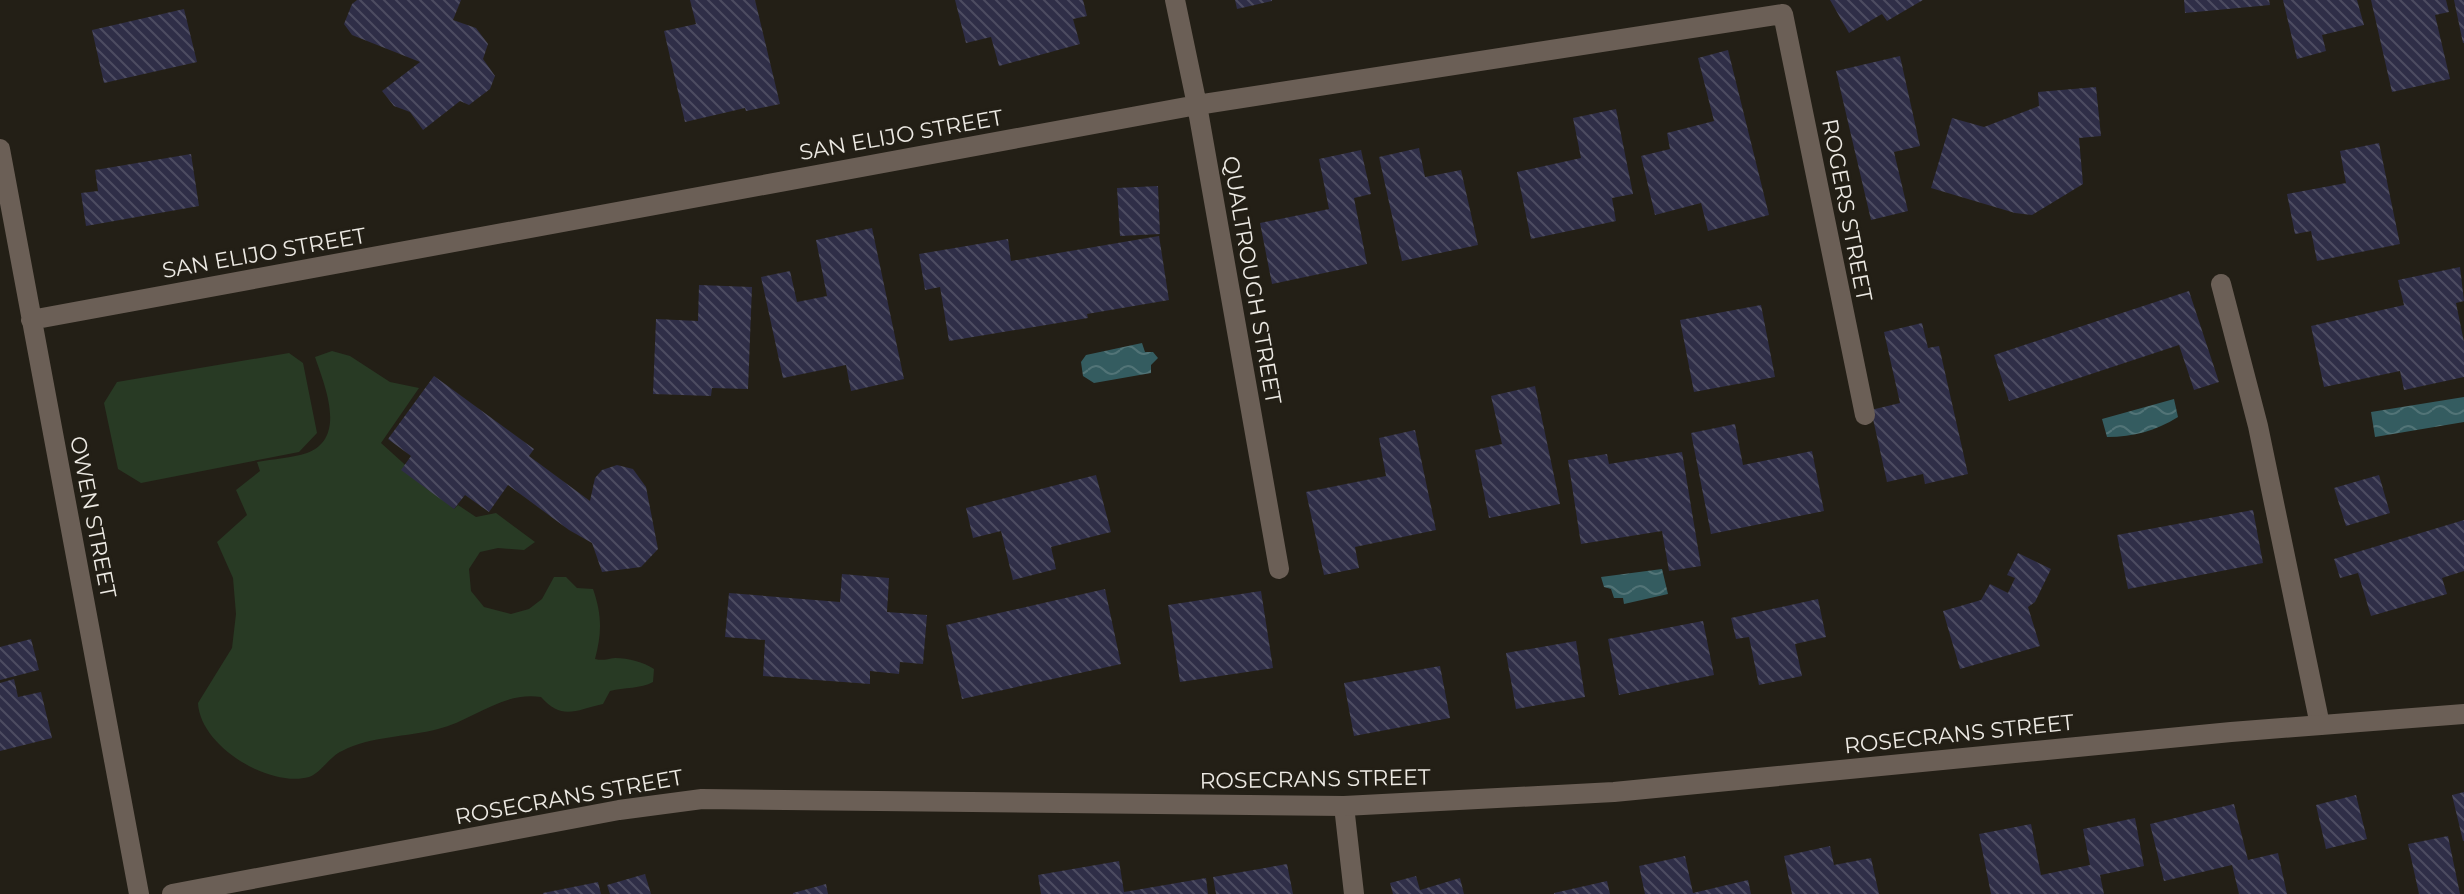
<svg xmlns="http://www.w3.org/2000/svg" width="2464" height="894" viewBox="0 0 2464 894" font-family="Montserrat,sans-serif">
	<style>
		.grass { fill: #283a24 }
		.water { fill: url(#water-waves) }
		.building { fill: url(#building-back-hatch) }
		.lines { fill: none; stroke-linecap: round; stroke-linejoin: round }
		.minor { stroke: #6b5f56; stroke-width: 20 }
		.tertiary { stroke: #6b5f56; stroke-width: 20 }
		.labels { text-anchor: middle; dominant-baseline: central; stroke-width: 6; stroke-linejoin: round; paint-order: stroke }
		.street-label { font-size: 22px; fill: #edeae4; stroke: #231f16 }
	</style>
	<defs>
		<pattern id="water-waves" width="16" height="10" patternUnits="userSpaceOnUse" patternTransform="scale(2)"><rect width="16" height="10" fill="#345c60"/><path d="M0 5q4-4 8 0t8 0" fill="none" stroke="#527477"/></pattern>
		<pattern id="building-back-hatch" width="6" height="6" patternUnits="userSpaceOnUse" patternTransform="scale(2)"><rect width="6" height="6" fill="#2f2e47"/><path d="M-1 5l2 2M0 0l6 6M5-1l2 2" fill="none" stroke="#4d4c61"/></pattern>
	</defs>
	<rect width="100%" height="100%" fill="#231f16"/>
	<path class="grass" d="M332 351 350 356 390 382 419 388 381 443 454 509 458 505 476 517 496 513 535 542 524 550 498 548 480 552 469 569 471 591 484 607 511 614 529 609 542 599 554 577H566L577 588 593 589C602 615 602 633 595 659 603 661 607 659 615 658 629 658 643 662 654 669L653 682C641 689 624 687 610 691L603 704C576 710 562 721 541 697 503 691 474 720 438 729 407 737 371 736 342 751 330 756 321 773 309 777 269 788 200 746 198 703L232 648 236 614 233 578 217 542 247 515 236 490 260 471 257 462C273 459 292 458 307 453 348 438 324 384 315 357Z
		M289 353 303 363 317 433 299 452 141 483 118 469 104 403 117 382Z"/>
	<path class="water" d="M1142 343 1145 352H1153L1158 358 1151 365V373L1094 383 1083 376 1081 362 1086 355Z
		M2464 397V422L2375 437 2371 412Z
		M2174 399 2178 417C2155 431 2134 437 2107 437L2102 419Z
		M1662 569 1668 594 1624 604 1623 598H1614L1611 589 1604 587 1601 577Z"/>
	<path class="building" d="M357 0H461L453 20 476 28 488 44 483 59 495 76 490 89 469 105 460 101 423 130 410 112 394 106 382 91 420 62 352 35 344 24 352 4Z
		M690 0H755L780 104 746 111 745 108 685 122 664 31 696 24Z
		M955 0H1083L1087 16 1073 19 1080 44 999 66 991 37 966 43Z
		M1235 0H1272V1L1237 9Z
		M1830 0H1923L1887 21 1882 14 1849 33Z
		M2184 0H2269L2270 5 2185 13Z
		M2283 0H2357L2364 25 2322 35 2326 51 2297 59Z
		M2371 0H2446L2449 12 2435 15 2450 79 2392 92Z
		M2454 0H2464V43H2463Z
		M184 9 197 62 104 83 92 30Z
		M1728 50 1769 215 1708 231 1701 203 1655 215 1641 156 1670 149 1667 133 1714 121 1698 58Z
		M1900 56 1920 146 1894 152 1908 211 1871 220 1836 71Z
		M2096 87 2101 136 2079 138 2083 184 2032 215 2015 213 1931 188 1952 118 1984 127 2039 106 2038 92Z
		M1616 109 1633 194 1612 198 1616 221 1531 239 1517 172 1581 158 1573 118Z
		M2379 143 2400 244 2317 261 2311 231 2295 234 2287 194 2346 183 2340 151Z
		M1419 148 1425 177 1461 170 1478 245 1402 261 1379 157Z
		M1361 150 1371 194 1354 198 1367 264 1272 284 1260 223 1329 209 1319 159Z
		M191 154 199 206 86 226 81 193 98 191 95 170Z
		M1158 186 1160 234 1120 236 1117 188Z
		M872 228 904 379 851 391 846 365 783 378 761 277 790 271 797 302 827 296 816 240Z
		M1159 236 1169 300 1087 314 1088 318 949 341 940 287 925 290 919 254 1008 239 1011 261Z
		M2460 267 2464 301 2456 303 2464 342V377L2404 390 2400 371 2324 387 2311 326 2404 305 2398 280Z
		M699 285 752 287 748 389 712 388 711 396 653 394 656 319 698 321Z
		M2189 291 2219 382 2194 390 2179 345 2009 401 1994 355Z
		M1761 305 1775 377 1694 392 1680 320Z
		M1922 323 1928 348 1939 346 1968 474 1925 484 1923 474 1887 482 1871 410 1900 403 1884 332Z
		M434 376 534 449 529 456 590 501 595 478 602 470 617 465 633 469 646 487 658 549 641 567 602 572 592 543 569 530 508 485 489 512 465 495 454 509 401 470 411 456 388 439Z
		M1535 386 1560 504 1489 518 1475 450 1502 444 1491 396Z
		M1735 424 1743 465 1812 451 1824 511 1711 534 1691 433Z
		M1415 430 1436 530 1355 547 1359 568 1324 575 1306 492 1386 476 1379 438Z
		M1682 452 1701 566 1669 571 1662 531 1581 544 1568 460 1607 454 1609 464Z
		M1096 475 1111 532 1051 547 1056 569 1013 580 1001 531 973 538 966 508Z
		M2379 475 2390 513 2346 526 2334 488Z
		M2253 510 2263 563 2128 589 2117 535Z
		M2464 520V571L2442 578 2447 594 2371 616 2358 573 2340 578 2334 559Z
		M2018 553 2051 569 2035 602 2028 607 2040 646 1960 669 1943 611 1981 600 1990 584 2008 593 2015 578 2007 575Z
		M842 574 889 578 887 612 927 615 923 664 900 662 899 674 870 671V684L763 676 765 640 725 637 729 593 840 602Z
		M1105 589 1121 664 962 699 946 625Z
		M1261 591 1273 668 1180 682 1168 605Z
		M1818 599 1826 637 1795 644 1802 676 1759 685 1749 637 1736 639 1731 618Z
		M1703 621 1714 675 1619 695 1608 639Z
		M31 639 39 670 0 680V647Z
		M1576 641 1585 697 1516 709 1506 653Z
		M1440 666 1450 718 1354 736 1344 683Z
		M14 679 18 697 41 692 52 738 0 751V683Z
		M2464 792V841H2463L2452 795Z
		M2356 795 2367 839 2326 849 2316 805Z
		M2234 804 2248 860 2278 853 2287 894H2239L2232 865 2164 881 2150 824Z
		M2135 818 2144 866 2100 875 2104 894H1991L1979 834 2031 824 2041 875 2090 865 2083 829Z
		M2448 836 2460 894H2419L2408 844Z
		M1830 846 1834 865 1871 858 1879 894H1792L1784 856Z
		M1685 856 1693 893 1748 880 1751 894H1645L1639 866Z
		M1119 861 1124 892 1206 878 1208 894H1041L1038 875Z
		M1287 864 1293 894H1216L1213 877Z
		M645 874 651 894H610L607 885Z
		M1416 876 1420 890 1460 878 1464 894H1393L1390 883Z
		M1607 881 1610 894H1554V893Z
		M598 882 601 894H543V893Z
		M826 884 828 894H793V893Z"/>
	<g class="lines">
		<path class="minor" d="M1175 0 1197 105 1279 569
			M0 149 139 894
			M2221 284 2258 426 2320 725
			M31 320 1197 105 1783 14 1865 415
			M1344 806 1354 894"/>
		<path class="tertiary" d="M172 894 619 810 702 799 1344 806 1614 792 2231 732 2464 714"/>
	</g>
	<g class="labels">
		<g class="street-label">
			<text transform="translate(901 135) rotate(-10)">SAN ELIJO STREET</text>
			<text transform="translate(1847 210) rotate(79)">ROGERS STREET</text>
			<text transform="translate(264 253) rotate(-10)">SAN ELIJO STREET</text>
			<text transform="translate(1252 280) rotate(80)">QUALTROUGH STREET</text>
			<text transform="translate(93 517) rotate(79)">OWEN STREET</text>
			<text transform="translate(1959 734) rotate(-6)">ROSECRANS STREET</text>
			<text transform="translate(1315 779) rotate(-1)">ROSECRANS STREET</text>
			<text transform="translate(569 797) rotate(-10)">ROSECRANS STREET</text>
		</g>
	</g>
</svg>
